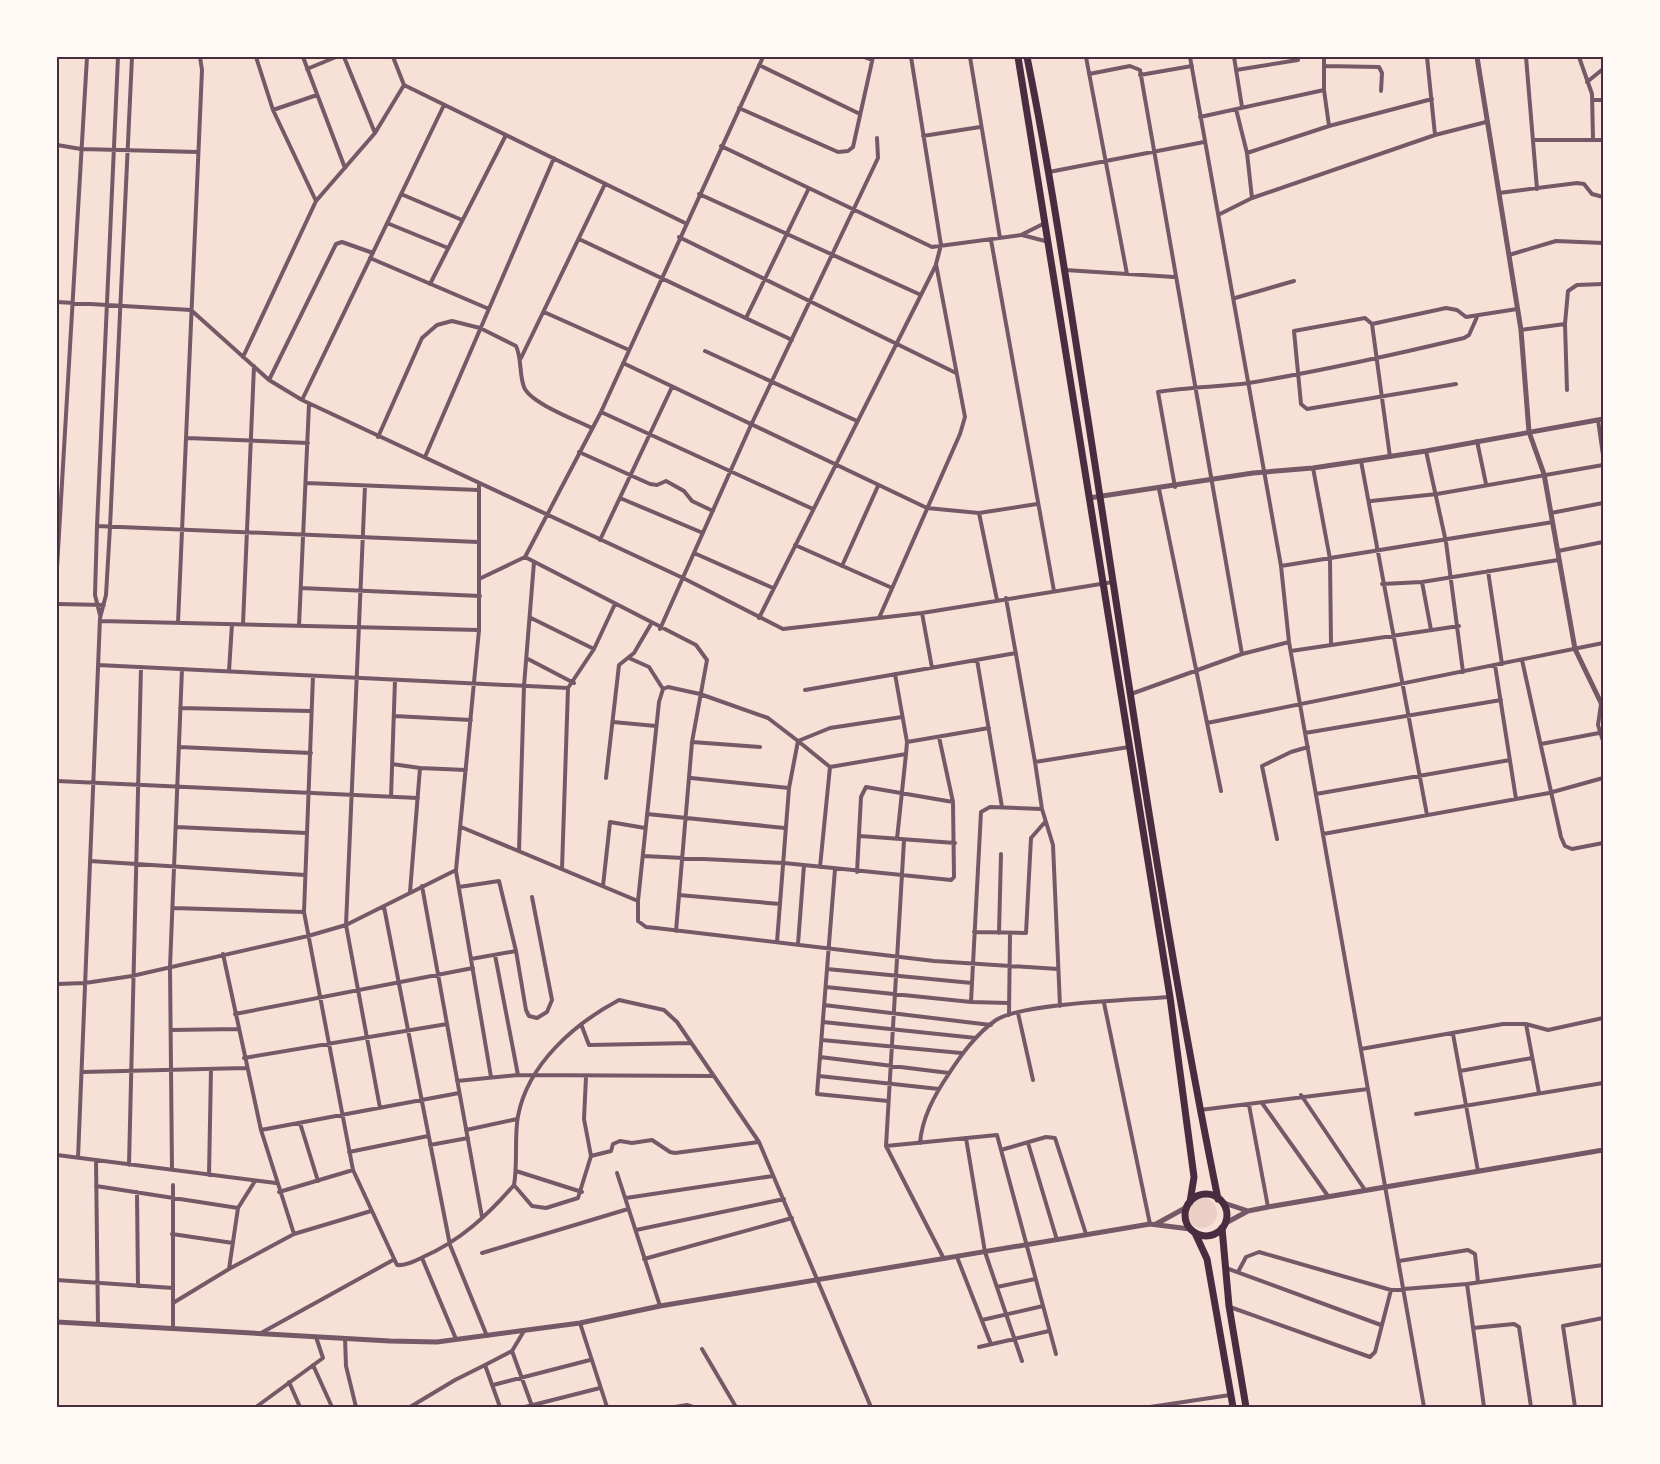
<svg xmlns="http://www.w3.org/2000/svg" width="1660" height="1464" viewBox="0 0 1660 1464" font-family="'DM Sans',sans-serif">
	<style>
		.green { fill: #ebcfc5 }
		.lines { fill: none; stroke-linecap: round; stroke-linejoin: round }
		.minor { stroke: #755966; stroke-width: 4 }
		.tertiary { stroke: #755966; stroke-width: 5 }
		.primary { stroke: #4a2c40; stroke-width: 7 }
		.neatline { fill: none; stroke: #4a2c40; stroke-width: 2 }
	</style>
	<rect width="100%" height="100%" fill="#f7e1d7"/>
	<path class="green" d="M1187 1213a15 15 0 1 1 30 0a15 15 0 1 1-30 0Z"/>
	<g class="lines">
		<path class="minor" d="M256 57 273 110 316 201
			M303 57 345 168
			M344 57 375 133
			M393 57 404 85 685 223
			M864 57 872 60
			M970 57 1000 238
			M1086 57 1127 274
			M1190 57 1281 566 1289 642 1424 1407
			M1234 57 1242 107
			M1427 57 1435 135
			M1526 57 1537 189
			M1579 57 1592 94 1593 139
			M759 65 860 114
			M1324 66 1379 67 1382 73 1381 91
			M307 69 336 57
			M1236 70 1298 60
			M1089 74 1130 66 1140 70 1242 654
			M1140 75 1192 66
			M1587 82 1603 69
			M1324 90 1329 126
			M1593 100H1603
			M739 108 838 152 848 151 853 147 873 57
			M1236 109 1247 153 1252 198
			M273 110 317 95
			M1200 117 1324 90V57
			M923 136 980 127
			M1533 140H1603
			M57 145 81 149 198 152
			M721 146 932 247 1021 235 1045 223
			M1247 153 1329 126 1432 99
			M1049 172 1204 142
			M1499 193 1577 183 1584 184 1592 194 1603 197
			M401 194 462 220
			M699 194 921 295
			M1220 214 1252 198 1435 135 1486 122
			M387 223 448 248
			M1022 235 1049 242
			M679 237 956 373
			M579 239 792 340
			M991 240 1054 591
			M1509 255 1556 241 1603 243
			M370 258 489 309
			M1065 270 1174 277
			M430 284 506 135
			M1235 298 1294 281
			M57 302 191 310 269 380 302 400 683 578 783 629 922 613 1113 582
			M544 312 629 350
			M746 318 809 188
			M1372 324 1446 308 1457 310 1466 317 1517 309
			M1521 330 1565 324
			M705 351 857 421
			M243 357 316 201 375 133 404 85
			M521 358 605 184
			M623 363 927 508 979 513 1037 504
			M269 380 336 244 342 242 373 253
			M1567 390 1565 324 1568 291 1577 285 1603 284
			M302 400 444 105
			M601 412 813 509
			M1598 420 1603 455
			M378 437 422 338 437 325 452 321 480 328 516 346C522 359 519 374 524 387 530 403 576 420 592 428
			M187 438 308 443
			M1477 441 1486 484
			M1426 451 1446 542 1463 672
			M579 452 650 484 657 485 666 481 684 491 692 501 713 511
			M425 457 554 158
			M1390 457 1372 324 1365 318 1294 331 1301 404 1307 409 1456 384
			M1361 461 1427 815
			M1313 468 1330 559 1331 644
			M306 483 478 490
			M365 486 346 925 380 1108
			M1175 487 1158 392C1188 387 1219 387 1249 383 1321 371 1393 355 1464 338L1469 335 1477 317
			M1159 489 1221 791
			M620 498 703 533
			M1371 501 1437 494 1603 465
			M979 513 997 600
			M1551 513 1603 503
			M97 526 478 542
			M600 540 672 387
			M795 545 890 587
			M1558 551 1603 542
			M694 553 773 588
			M525 557 696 645 707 660 692 742 676 931
			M842 566 878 486
			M1281 566 1553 522
			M57 568 87 57
			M1488 571 1502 664
			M479 579 525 557 601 412 763 57
			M1422 582 1431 630
			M1382 584 1422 582 1558 560
			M301 588 480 596
			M1006 598 1035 762
			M57 604 104 605
			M922 613 932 668
			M100 615 95 595 97 526 118 57
			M531 618 594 649
			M759 618 936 265
			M879 618 960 434 965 417 936 264 941 245 911 57
			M100 621 479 630
			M178 623 202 70 200 57
			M243 624 254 366
			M299 626 309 404
			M660 629 751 425 878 158 877 138
			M1291 651 1459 626
			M629 658 649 667 663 689
			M528 659 574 683
			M977 660 1002 807
			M1522 660 1561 837 1565 846 1572 849 1603 843
			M98 665 568 688
			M1495 665 1516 799
			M229 671 232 624
			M313 676 304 912 353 1170 397 1265C406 1266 415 1261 423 1257 460 1241 488 1215 514 1185 518 1162 514 1138 518 1116 528 1064 574 1024 619 1000L664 1010 677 1022 759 1142 871 1407
			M805 690 1016 653
			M1131 694 1242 654 1289 642
			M1601 704 1598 725 1603 741
			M180 708 311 711
			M394 716 471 720
			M613 722 656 726
			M1207 723 1603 643
			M1305 733 1501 700
			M692 742 760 747
			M907 742 989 728
			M1541 744 1599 733
			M179 747 311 753
			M392 764 420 768
			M830 767 906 754 907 742 895 674
			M830 767 798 741 830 728 902 717
			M606 778 619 665 634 653 651 624
			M691 778 789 788
			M57 781 418 798
			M1316 794 1510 760
			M391 797 395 680
			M647 814 785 828
			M176 827 306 833
			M461 827 638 901
			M1323 834 1549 793 1603 778
			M860 836 955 843
			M897 839 906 754
			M1277 839 1262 766 1291 752 1308 747
			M904 840 886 1146 944 1259
			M519 851 524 686 534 562
			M643 856 784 863 951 880 954 877 953 802
			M90 861 305 875
			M820 867 830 767
			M562 869 568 688 594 649 615 604
			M835 869 817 1094 888 1101
			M456 871 491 1077
			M857 872 861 797 866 787 953 802 939 737
			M422 886 482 1217
			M603 886 610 822 645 828
			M459 887 499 881 516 951 526 1010 529 1016 537 1018 547 1012 552 1000 532 897
			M410 892 420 768 466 770
			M679 895 780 904
			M384 907 450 1245 487 1336
			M173 908 304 912
			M974 932 1026 933 1031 838 1045 822
			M999 933 1001 854
			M777 942 789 788 798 741 768 718 700 694 668 687 663 689 659 702 638 901V921L646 927 656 928 934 961 1058 969
			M798 944 804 865
			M223 954 261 1130 294 1234
			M495 955 518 1075
			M471 959 516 951
			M827 969 972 983
			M57 984 85 983 132 976 308 936 346 925 456 870 479 630V483
			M826 987 971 1002 1009 1003
			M971 1002 981 812 990 807 1042 809
			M1104 1003 1150 1224
			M824 1005 991 1025
			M1060 1006 1053 845 1042 809 1035 762 1129 747
			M1018 1013 1033 1080
			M235 1014 473 968
			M1009 1015 1010 934
			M823 1022 976 1038
			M581 1024 589 1045 691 1043
			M1526 1024 1539 1093
			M171 1030 238 1029
			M1453 1034 1478 1171
			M822 1040 961 1053
			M1361 1049 1503 1024H1526L1548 1030 1603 1018
			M820 1057 949 1073
			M244 1058 447 1024
			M1460 1071 1532 1058
			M82 1072 246 1068
			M819 1076 939 1089
			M457 1081 518 1075 713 1076
			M1301 1095 1365 1190
			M1262 1103 1328 1196
			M1249 1105 1268 1207
			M1200 1110 1368 1089
			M1416 1114 1603 1083
			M300 1123 318 1181
			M261 1130 459 1093
			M466 1130 517 1119
			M966 1138 985 1252 1022 1361
			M920 1143C922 1118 934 1096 948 1075 961 1055 976 1034 996 1020 1023 1003 1132 1000 1169 997
			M1028 1143 1057 1240
			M430 1145 468 1138
			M886 1146 997 1135 1056 1354
			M1001 1150 1046 1137 1055 1138 1086 1234
			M349 1152 428 1136
			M57 1155 276 1183
			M591 1156 611 1151 613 1144 620 1141 632 1143 652 1140 670 1152 675 1153 759 1142
			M78 1158 100 618 106 595 110 527 132 57
			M96 1160 98 1324
			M129 1165 141 667
			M172 1170 170 967 182 669
			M516 1171 582 1192
			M617 1173 660 1306
			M209 1175 211 1069
			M173 1185V1329
			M514 1185 532 1206 546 1208 578 1198 591 1156 584 1119 586 1077
			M96 1186 238 1208
			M137 1192 138 1286
			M279 1192 353 1170
			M626 1198 773 1176
			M636 1230 784 1199
			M172 1234 233 1243
			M482 1253 628 1209
			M957 1257 991 1344
			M422 1258 456 1339
			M644 1259 792 1218
			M1399 1261 1468 1250 1475 1254 1478 1282
			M1226 1268 1381 1325
			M229 1269 238 1208 255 1181
			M1238 1272 1246 1257 1259 1252 1391 1290 1467 1284 1603 1265
			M57 1280 173 1288
			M1467 1284 1484 1407
			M997 1287 1035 1279
			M173 1303 229 1269 294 1234 371 1211
			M1230 1307 1370 1357 1375 1352 1391 1290
			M982 1320 1043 1306
			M580 1323 607 1407
			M1473 1328 1514 1324 1519 1327 1531 1407
			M261 1333 393 1260
			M345 1338 346 1366 356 1407
			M979 1347 1049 1331
			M702 1349 736 1407
			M512 1351 532 1406
			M313 1365 332 1407
			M289 1382 300 1407
			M493 1385 590 1360
			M256 1407 323 1358 316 1337
			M410 1407 455 1380 485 1365
			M500 1407 485 1365 512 1351 524 1331
			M525 1407 600 1388
			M675 1407 687 1405 693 1407
			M1150 1407 1230 1395
			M1575 1407 1563 1326 1603 1318"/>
		<path class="tertiary" d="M1477 57 1521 330 1529 432 1544 474 1575 649 1603 707
			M1089 498 1253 473 1313 468 1426 451 1603 419
			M1221 1202 1248 1211
			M1156 1224 1187 1207
			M1224 1224 1248 1211 1268 1207 1603 1150
			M57 1322 390 1341 437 1342 580 1323 660 1306 1150 1224 1190 1229"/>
		<path class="primary" d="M1018 57 1170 997 1194 1177 1190 1202
			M1027 57C1051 175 1068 294 1087 413 1128 675 1165 939 1218 1199
			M1185 1215a21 21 0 1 1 42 0a21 21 0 1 1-42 0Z
			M1222 1228 1229 1306 1246 1407
			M1195 1233 1207 1259 1233 1407"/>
	</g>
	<rect width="1660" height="1464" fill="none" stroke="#fffaf5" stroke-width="117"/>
	<rect x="58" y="58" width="1544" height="1348" class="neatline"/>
</svg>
